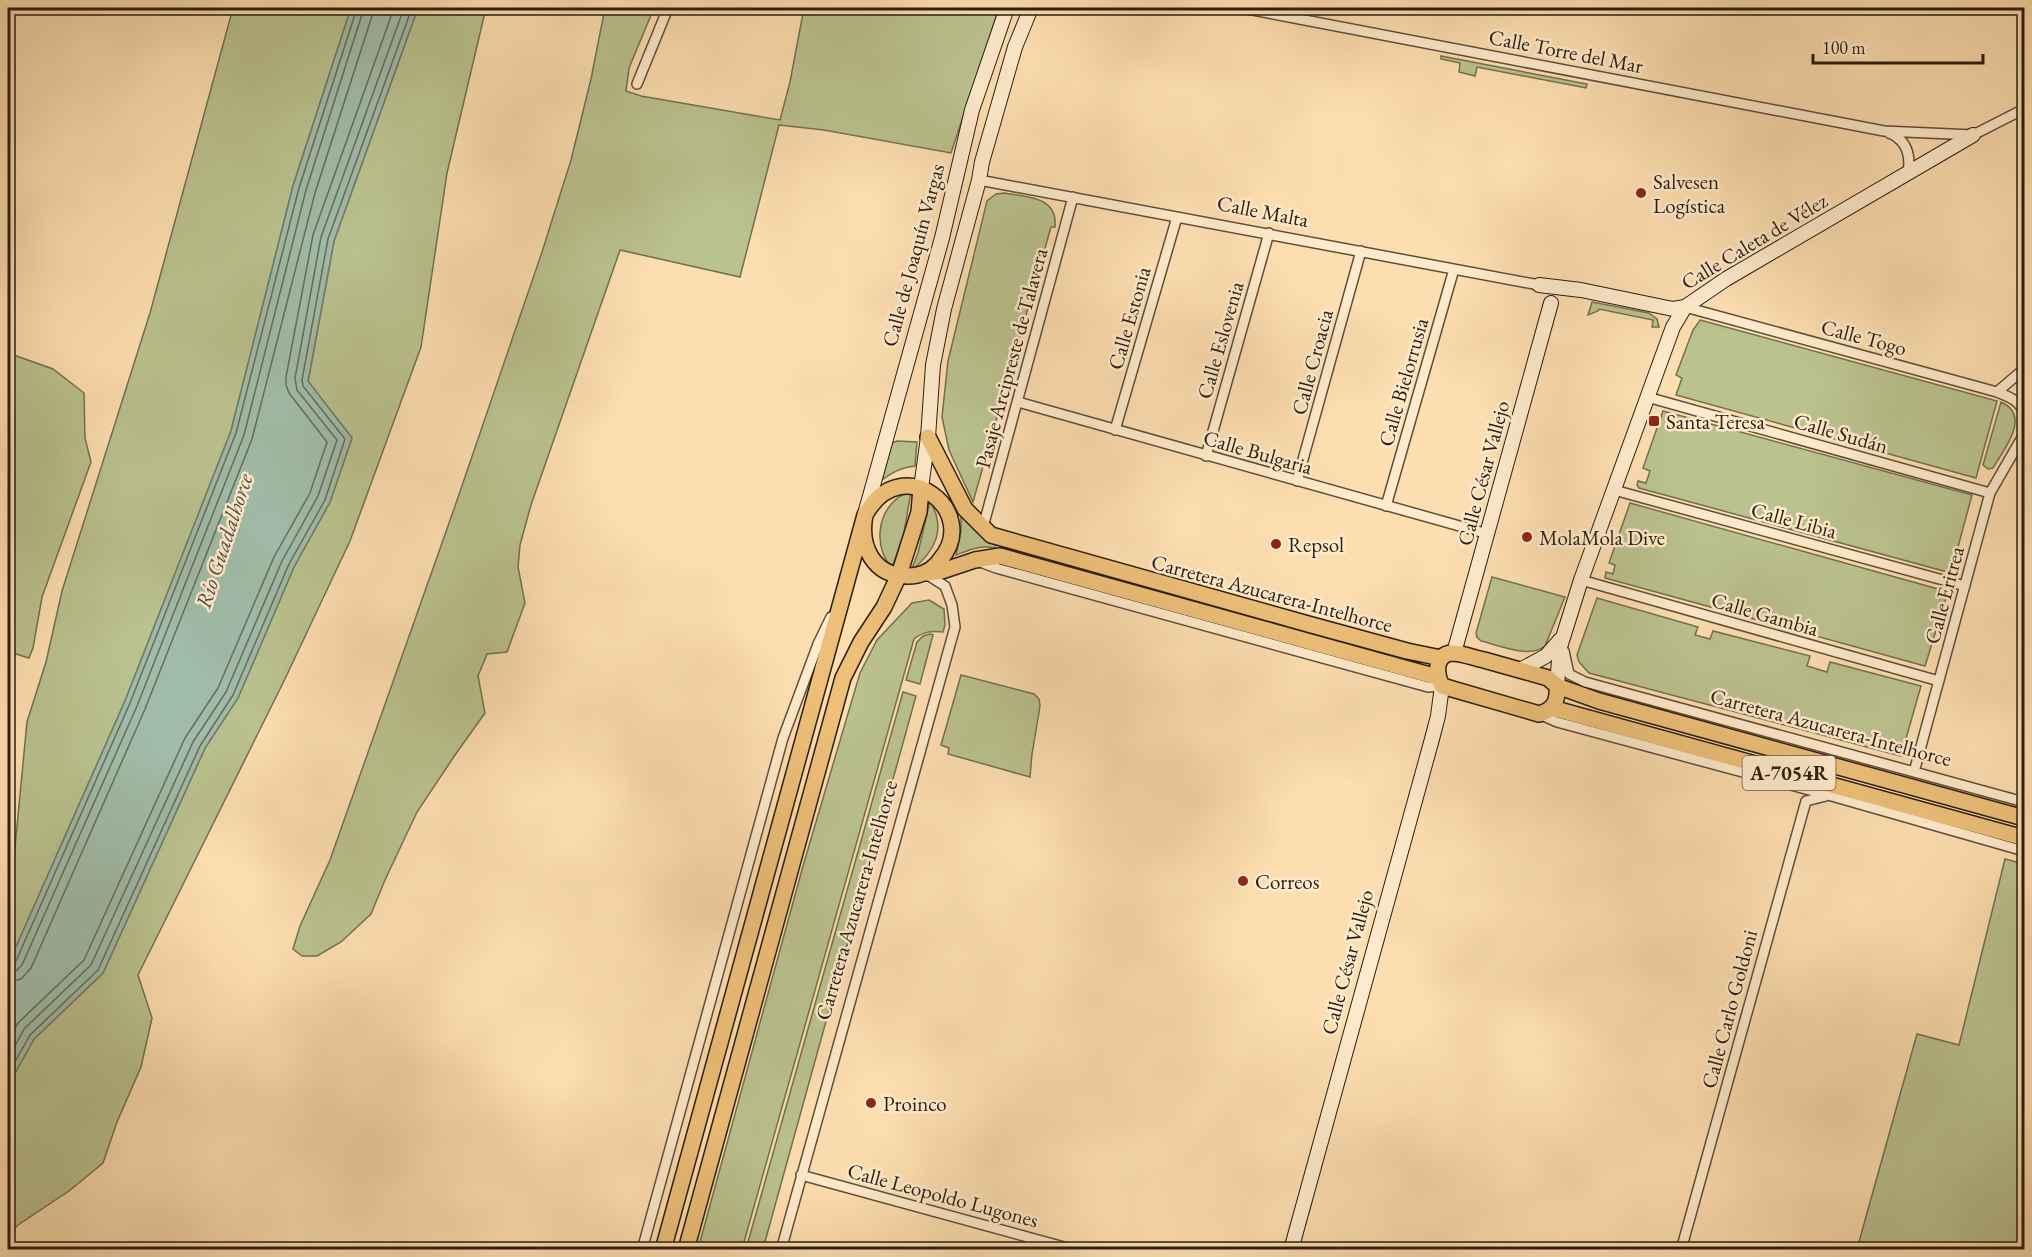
<svg xmlns="http://www.w3.org/2000/svg" width="2032" height="1257" viewBox="0 0 2032 1257" font-family="'EB Garamond',serif">
	<style>
		.green { fill: #bac28f; stroke: #72704f; stroke-width: 1.5 }
		.water { fill: #a0bca8; stroke: #717c6b; stroke-width: 1.5 }
		.lines { fill: none; stroke-linecap: round; stroke-linejoin: round }
		.shore { stroke: #666c5c; stroke-width: 1.5 }
		.street-casing { stroke: #604d37; stroke-width: 12 }
		.secondary-casing { stroke: #2b1d0f; stroke-width: 16 }
		.primary-casing { stroke: #2b1d0f; stroke-width: 18 }
		.street { stroke: #feeacc; stroke-width: 9 }
		.secondary { stroke: #feeacc; stroke-width: 14 }
		.primary { stroke: #eebf78; stroke-width: 15 }
		.poi-dot { fill: #8f2418; stroke: #feeacc; stroke-width: 2 }
		.labels { text-anchor: middle; dominant-baseline: central; stroke-width: 5; stroke-linejoin: round; paint-order: stroke }
		.shield { fill: #feeacc; stroke: #6a5a48; stroke-width: 1.5 }
		.shield-label { font-size: 20px; font-weight: bold; fill: #2b1d0f }
		.street-label { font-size: 21px; fill: #2b1d0f; stroke: #feeacc }
		.poi-label { font-size: 21px; fill: #2b1d0f; stroke: #feeacc; text-anchor: start }
		.water-label { font-size: 22px; font-style: italic; fill: #4e4d3d; stroke: #feeacc }
	</style>
	<rect width="100%" height="100%" fill="#fddeb0"/>
	<filter id="stains"><feTurbulence type="fractalNoise" baseFrequency=".00333" numOctaves="4"/><feColorMatrix values="0 0 0 0 .2 0 0 0 0 .09 0 0 0 0 .02 0 0 0 .5 -.17"/></filter>
	<radialGradient id="worn" r=".72"><stop offset=".6" stop-color="#630" stop-opacity="0"/><stop offset="1" stop-color="#630" stop-opacity=".3"/></radialGradient>
	<path class="green" d="M233 8H351L293 186 231 431 125 701 8 965V920L27 722 46 662 62 591 150 313Z
		M418 8H486L447 173 421 347 350 541 284 681 138 975 152 1018 141 1067 117 1122 103 1163 69 1191 18 1225 8 1236V1086L34 1039 103 973 205 748 238 698 294 567 330 502 352 438 308 382 334 241Z
		M605 8H654L629 68 626 91 641 96 780 120 790 82 804 8H999L951 153 824 130 779 125 740 277 620 250 531 505 520 545 518 567 525 603 507 652 487 654 478 676 485 713 455 755 417 812 385 880 371 914 341 942 317 956H302L293 949 300 926 330 860 454 509 542 252 571 160 591 79Z
		M1441 56 1587 84 1586 88 1477 67 1475 76 1459 72 1460 63 1441 59Z
		M1004 193C1026 197 1058 196 1055 227H1051L973 502 949 450 942 417 948 361 987 201 996 194Z
		M1592 302 1649 313 1657 319 1659 327H1652L1653 320 1599 309 1598 311 1588 315Z
		M1700 320 1997 401 1976 478 1676 395 1682 378 1676 375 1693 330Z
		M8 353 53 369 84 393 85 438 91 462 42 597 33 648 29 658 13 653 8 645Z
		M2001 402C2032 416 2004 449 1993 468L1988 469 1983 465Z
		M1663 411 1972 495 1951 573 1639 488 1637 485 1638 481 1646 483 1650 471 1643 468Z
		M897 441 917 442 915 466C902 467 893 472 882 480L892 443Z
		M911 491 904 533 892 568C874 548 876 514 899 497 902 495 907 493 911 491Z
		M930 501C947 530 935 551 911 571L918 553Z
		M1630 503 1945 591 1947 595 1925 666 1605 578 1606 572 1613 574 1615 565 1609 563Z
		M961 516 987 541 996 545 995 548C980 545 969 550 956 555L961 531Z
		M1492 577 1565 597 1545 646C1529 659 1499 645 1481 641L1477 637 1476 633Z
		M1597 598 1698 627 1695 635 1710 639 1713 631 1810 656 1807 666 1827 672 1830 662 1921 686 1901 756 1589 673 1579 662 1577 655Z
		M929 600 944 609 945 625 943 632C931 631 924 631 914 639L742 1249H698L803 866 860 673 877 640 912 603Z
		M930 634 933 635 920 684 906 680 917 642 923 636Z
		M961 675 1034 694 1039 699 1040 706 1032 754 1030 777 948 754 949 748 941 745Z
		M903 692 916 696 763 1249H746Z
		M2005 859 2024 864V1249H1857L1917 1034 1959 1045Z"/>
	<path class="water" d="M351 8H418L334 241 308 381 352 438 330 502 294 567 238 698 205 748 103 973 34 1039 8 1086V965L125 701 231 431 293 186Z"/>
	<g class="lines">
		<path class="shore" d="M8 966 13 965 16 961 130 703 236 433 299 188 357 8
			M8 973 16 971 22 965 137 706 244 435 306 190 364 8
			M8 982 21 979 31 968 145 709 252 439 315 193 372 16 373 8
			M8 1040 18 1023 84 960 185 738 218 688 274 557 310 493 327 442 289 393 286 385V377L313 235 394 8
			M8 1059 24 1029 91 965 193 742 226 692 282 561 318 496 337 440 297 390 295 378 321 237 404 8
			M8 1074 30 1035 98 970 200 746 233 695 289 564 325 500 345 439 303 386 302 380 328 239 412 8"/>
		<defs>
			<path id="street" d="M1242 8 1884 131 1973 135 2024 109
				M637 84 668 8
				M1889 133C1907 140 1911 155 1908 173
				M979 180 1539 285
				M1685 307 1997 392C2009 397 2020 400 2024 414
				M1997 392 2024 369
				M1647 397 1990 493
				M1018 402 1488 534
				M1115 430 1177 217
				M1206 456 1269 233
				M1297 481 1361 251
				M1614 490 1965 586
				M1386 506 1454 269
				M983 527 1073 197
				M980 562 996 568 1428 687 1442 686
				M1581 580 1939 681
				M1564 651 1569 674 1585 682 2024 802
				M1539 714 1557 722 1828 795 2024 851
				M1914 772 1990 493 2024 434
				M801 1175 1075 1250
				M642 1250 783 738 818 644 831 617
				M781 1250 955 627 952 605 945 586 926 574
				M1681 1250 1806 801 1826 796"/>
			<path id="secondary" d="M1539 285 1581 290 1673 309 1685 307
				M921 488 928 437 933 365 944 309 979 180 982 162 1015 47 1031 8
				M865 514 942 238 972 110 1007 8
				M1454 653 1551 303
				M1520 670 1546 656 1560 640
				M1557 686 1560 647 1581 580 1673 327 1685 307 1726 279 1973 135
				M1291 1250 1432 739 1438 716 1442 686"/>
			<path id="primary" d="M928 437 965 509 991 535 1308 624 1407 651 1441 658
				M927 573 942 571 975 560 1000 556 1437 677
				M1557 686C1558 701 1554 710 1539 714L1442 686C1436 675 1434 654 1452 653 1462 653 1474 658 1484 660 1505 666 1527 672 1548 678L1557 686 1599 701 2024 818
				M1552 708 2024 838
				M663 1250 865 515C902 448 982 512 940 560 933 570 921 576 908 576 873 576 859 546 865 515
				M686 1250 843 678 861 642 884 607 899 575 919 512 921 488"/>
		</defs>
		<use href="#street" class="street-casing"/>
		<use href="#secondary" class="secondary-casing"/>
		<use href="#primary" class="primary-casing"/>
		<use href="#street" class="street"/>
		<use href="#secondary" class="secondary"/>
		<use href="#primary" class="primary"/>
	</g>
	<g class="poi-dot">
		<circle cx="1641" cy="193" r="6"/>
		<rect x="1648" y="415" width="12" height="12" rx="3"/>
		<circle cx="1527" cy="537" r="6"/>
		<circle cx="1276" cy="544" r="6"/>
		<circle cx="1243" cy="881" r="6"/>
		<circle cx="871" cy="1103" r="6"/>
	</g>
	<g class="labels">
		<rect class="shield" x="1742.5" y="756" width="93" height="34" rx="4.5"/>
		<g class="shield-label">
			<text x="1789" y="773">A-7054R</text>
		</g>
		<g class="street-label">
			<text transform="translate(1566 51) rotate(11)">Calle Torre del Mar</text>
			<text transform="translate(1263 211) rotate(11)">Calle Malta</text>
			<text transform="translate(1754 241) rotate(-31)">Calle Caleta de Vélez</text>
			<text transform="translate(913 255) rotate(-75)">Calle de Joaquín Vargas</text>
			<text transform="translate(1129 318) rotate(-74)">Calle Estonia</text>
			<text transform="translate(1864 337) rotate(15)">Calle Togo</text>
			<text transform="translate(1220 340) rotate(-74)">Calle Eslovenia</text>
			<text transform="translate(1011 358) rotate(-75)">Pasaje Arcipreste de Talavera</text>
			<text transform="translate(1312 362) rotate(-75)">Calle Croacia</text>
			<text transform="translate(1403 382) rotate(-74)">Calle Bielorrusia</text>
			<text transform="translate(1841 433) rotate(16)">Calle Sudán</text>
			<text transform="translate(1258 452) rotate(16)">Calle Bulgaria</text>
			<text transform="translate(1483 473) rotate(-75)">Calle César Vallejo</text>
			<text transform="translate(1794 520) rotate(15)">Calle Libia</text>
			<text transform="translate(1272 593) rotate(15)">Carretera Azucarera-Intelhorce</text>
			<text transform="translate(1944 595) rotate(-75)">Calle Eritrea</text>
			<text transform="translate(1765 614) rotate(16)">Calle Gambia</text>
			<text transform="translate(1831 727) rotate(15)">Carretera Azucarera-Intelhorce</text>
			<text transform="translate(856 900) rotate(-74)">Carretera Azucarera-Intelhorce</text>
			<text transform="translate(1347 962) rotate(-75)">Calle César Vallejo</text>
			<text transform="translate(1729 1009) rotate(-75)">Calle Carlo Goldoni</text>
			<text transform="translate(943 1195) rotate(15)">Calle Leopoldo Lugones</text>
		</g>
		<g class="poi-label">
			<text x="1653" y="181">Salvesen<tspan x="1653" dy="24">Logística</tspan></text>
			<text x="1666" y="421">Santa Teresa</text>
			<text x="1539" y="537">MolaMola Dive</text>
			<text x="1288" y="544">Repsol</text>
			<text x="1255" y="881">Correos</text>
			<text x="883" y="1103">Proinco</text>
		</g>
		<g class="water-label">
			<text transform="translate(224 541) rotate(-72)">Río Guadalhorce</text>
		</g>
	</g>
	<rect width="2032" height="1257" fill="none" stroke="#fddeb0" stroke-width="30"/>
	<rect x="9" y="9" width="2014" height="1239" fill="none" stroke="#2b1d0f" stroke-width="3"/>
	<rect x="15" y="15" width="2002" height="1227" fill="none" stroke="#2b1d0f" stroke-width="1.5"/>
	<path d="M1813 54v9h170v-9" fill="none" stroke="#2b1d0f" stroke-width="3"/>
	<text x="1822" y="54" font-size="18" fill="#2b1d0f" stroke="#feeacc" stroke-width="4.5" paint-order="stroke">100 m</text>
	<rect width="100%" height="100%" filter="url(#stains)"/>
	<rect width="100%" height="100%" fill="url(#worn)"/>
</svg>
